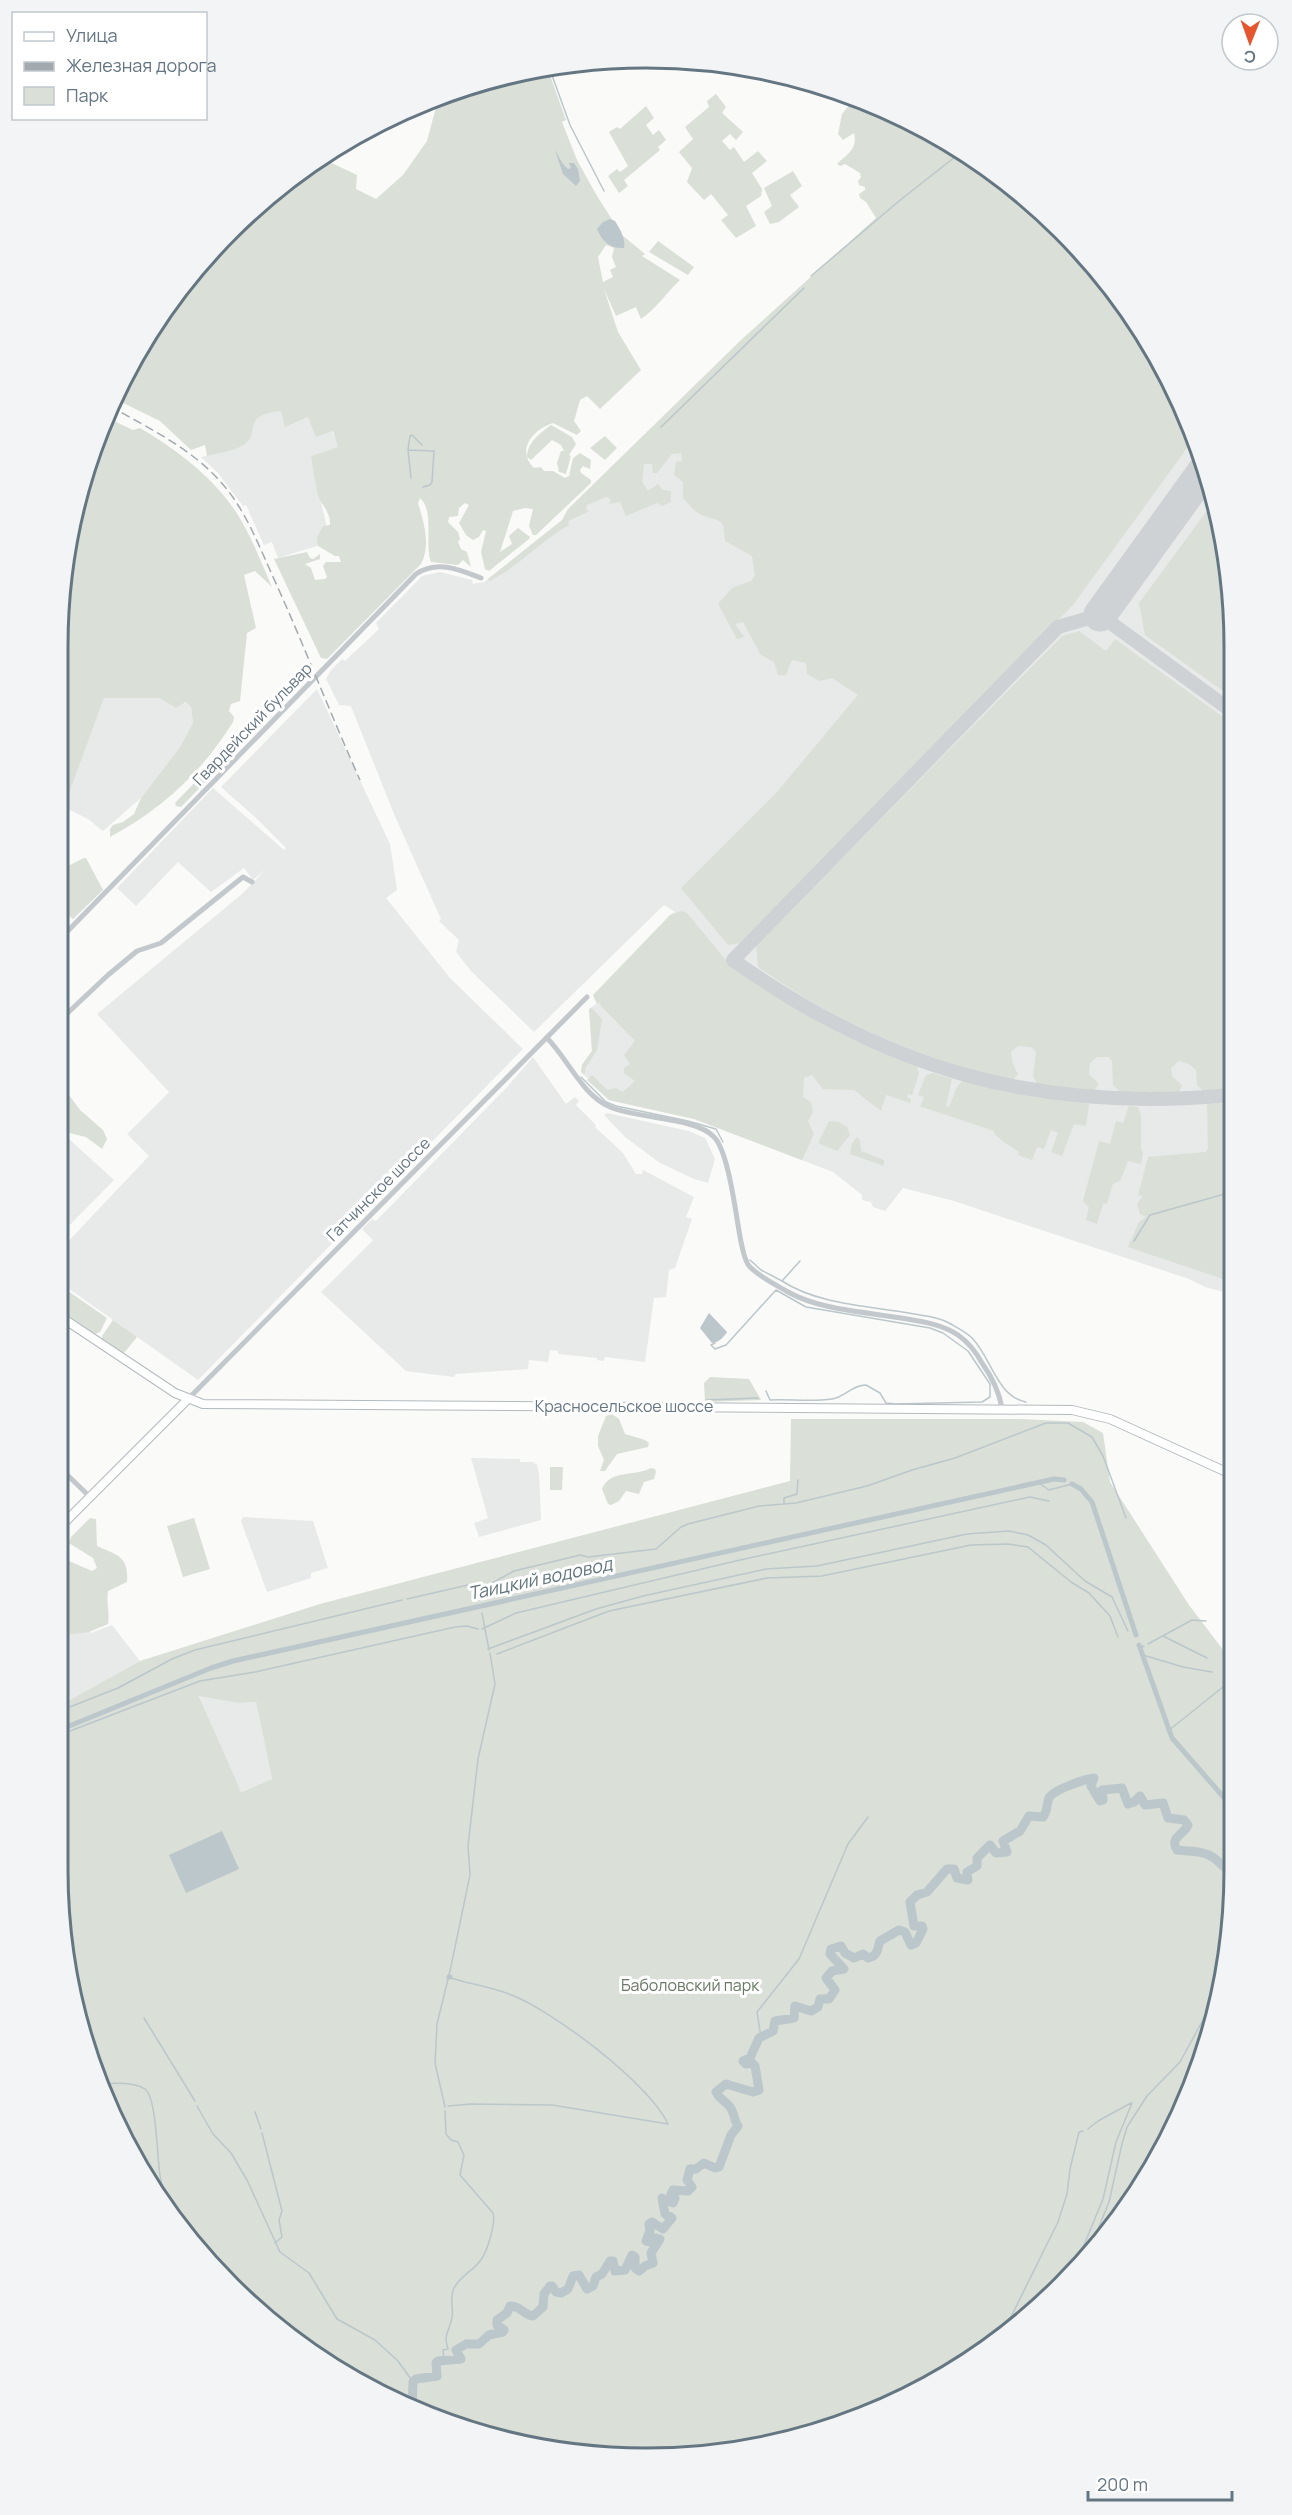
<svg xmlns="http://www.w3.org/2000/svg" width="1292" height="2515" viewBox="0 0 1292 2515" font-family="Manrope,sans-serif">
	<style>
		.built { fill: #e8e9e9 }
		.green { fill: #dadfd7; fill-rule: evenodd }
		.water { fill: #bbc7cb }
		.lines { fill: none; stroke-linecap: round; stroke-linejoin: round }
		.stream { stroke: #bbc7cb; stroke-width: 1.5 }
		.canal { stroke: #bbc7cb; stroke-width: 5 }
		.river { stroke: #bbc7cb; stroke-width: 9 }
		.taxiway { stroke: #ced2d4; stroke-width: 14 }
		.runway { stroke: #ced2d4; stroke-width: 33 }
		.secondary-casing { stroke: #b3babf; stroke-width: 10 }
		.street { stroke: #c3c8cc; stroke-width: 5 }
		.secondary { stroke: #fff; stroke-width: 8 }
		.rail { stroke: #a2aab0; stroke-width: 1.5; stroke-dasharray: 9 4.5; stroke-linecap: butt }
		.labels { text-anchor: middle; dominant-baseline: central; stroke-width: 6; stroke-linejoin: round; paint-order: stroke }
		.street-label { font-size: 16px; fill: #657683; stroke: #fff }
		.park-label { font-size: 16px; fill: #687a64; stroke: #fff }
		.water-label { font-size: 18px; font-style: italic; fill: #60757c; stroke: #fff }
		.rim { fill: none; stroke: #657683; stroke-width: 3 }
	</style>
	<rect width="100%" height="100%" fill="#fafaf8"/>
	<path class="built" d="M937 138 1034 203 1113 288 1190 421 1230 569 1232 1294 1205 1287 1189 1279 954 1201 903 1188 885 1211 873 1207 871 1202 862 1200V1195L833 1172 694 1119 609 1100 581 1072 582 1065 592 1051 589 1009 599 1002 674 919 670 915 675 912 664 905 534 1032 472 972 456 952 459 940 439 921 441 919 394 814 351 706 339 705 326 679 331 670 342 659 345 661 379 629 376 623 422 576 440 572 472 580 473 584 484 582 724 395 891 211Z
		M282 411 285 426 308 417 332 431 339 447 311 456 330 542 278 558 272 542 264 545 246 505 243 506 218 473 201 457 243 446 249 441 253 423 265 412Z
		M317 689 390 844 397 890 386 898 450 978 523 1049 198 1380 65 1286 58 1276V1252L149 1156 127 1134 169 1092 97 1014 242 894 267 868 253 880 244 868 211 892 178 862 136 906 117 888 213 788 284 850 286 848 256 818 221 787Z
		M104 697 159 698 176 708 184 702 191 707 193 723 180 747 141 798 103 831 88 819 64 807Z
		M533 1057 566 1104 575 1097 579 1101 576 1105 596 1125 595 1127 623 1153 636 1174H642L643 1170 694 1197 686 1217 692 1219 675 1268 669 1270 666 1297 654 1298 645 1362 605 1357 604 1361 597 1360V1358L558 1354V1351L550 1350 548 1362 529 1360 528 1369 456 1374 454 1377 406 1371 321 1292 373 1240 362 1229 372 1219 376 1221 508 1086Z
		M607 1113 689 1131 705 1138 715 1159 708 1183 694 1179 660 1163 625 1137 604 1115Z
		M69 1139 114 1180 58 1237V1148L61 1150Z
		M471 1458 520 1459V1462H533L537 1465 539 1474 541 1520 479 1537 474 1523 488 1518Z
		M243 1517 313 1521 328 1568 311 1573V1578L267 1592 241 1521Z
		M74 1621 91 1633 112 1625 140 1661 57 1707V1634Z
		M199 1695 239 1703 256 1702 272 1779 240 1792Z"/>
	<path class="green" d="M547 67 566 120 562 122 577 160 597 196 622 235 645 254 642 256 680 280C666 293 656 309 641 319L636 307 616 316 604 289 618 332 641 370 600 409 587 396 580 400 574 421 581 431 577 435 553 423C532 430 516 450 534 468L541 467 544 471H553L565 478 569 476 573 458 580 453 591 460 590 469 583 466 580 470 581 473 591 480V483L536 535H533L529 526 533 509 525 508 513 511 500 552 512 544 509 536 518 528 530 537 529 539 489 571 485 569 481 552 486 531 483 530 479 537 473 540 466 535 459 523 469 505 465 503 459 508 458 516 449 517 448 522 458 532 460 539 458 542 461 549 467 552 471 567 463 560 458 565 431 562C424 544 435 511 420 498L418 503C424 523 431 545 421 564L327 659 321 658 274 559 307 552 310 558 313 559 320 554V559L305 564 311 568 315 580 325 579 327 577 323 566 326 562H341L339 556H335L318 546 317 537 323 526 330 525C331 512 321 505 318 495 315 482 313 469 311 456L338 447 333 431 316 437 308 417 285 427 281 411C240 415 261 434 244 445 234 451 218 453 207 456L205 445 191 450 160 421 113 398 118 386 179 288 257 203 321 158 357 175 356 189 376 199 403 175 427 141 439 96 456 88ZM606 245 614 248 612 257 616 267 610 270 613 277 603 282 598 257Z
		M716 94 726 107 722 113 743 132 736 140 730 134 722 141 730 150 734 147 744 162 758 151 767 161 752 173 762 189 761 196 746 206 756 226 736 238 721 220 728 215 711 194 704 200 687 182 692 168 679 152 693 139 685 127 709 107 707 101Z
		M855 98 906 118 1034 203 1113 288 1190 421 1195 437 1073 605 740 943 728 945 681 888 777 792 858 695 832 678 820 681 807 674 806 663 792 660 786 675H778L774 662 761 655 743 622 735 624 744 637 737 639 718 604 732 588 751 581 755 576 752 556 725 541C724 515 720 523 702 515 695 513 688 503 683 498V482L674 475 676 462 682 461 681 453 672 454 657 473H653L652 464H644L642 482 648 491 658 484 663 490 671 491V502L662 506 657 503 626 516 620 502 609 504 611 499 606 497 587 505 586 510 590 511 568 521 569 525C540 541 519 567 489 581L488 579 562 520 568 509 741 340 876 218 866 202 860 198 859 194 865 190V187L859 185 858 181 861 177 860 173 845 164 840 166 837 164C848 154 858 148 854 133L843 140 838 134 842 114Z
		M646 106 654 118 646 125 653 135 659 130 666 140 658 147 660 150 624 180 628 186 619 193 608 176 617 169 620 172 628 166 609 132 617 127 620 129Z
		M793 171 802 186 790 195 799 207 779 222 770 224 764 212 772 206 764 188Z
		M658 241 694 267 688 275 649 252Z
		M107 413 116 422 133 430 140 428C177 450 212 476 236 512 251 535 261 562 272 587L255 571 244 575 256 628 247 633 240 701 231 704 229 711 234 717 233 722C202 772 162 809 110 837V829L113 825 123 822 134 814 141 798 180 747 193 723 191 707 185 702 176 708 159 698H104L64 807 58 803V608L77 494Z
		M551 425 572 437 576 444 569 455 571 456 566 474 559 472 557 463 561 451H564L561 445 552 440 531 460 527 457C527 443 540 433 551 425Z
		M605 436 617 448 605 460 590 448Z
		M1212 504 1230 569V696L1145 635 1139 603Z
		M1079 631 1106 651 1115 639 1230 722 1231 1088 1203 1091 1197 1085 1196 1070 1189 1064 1179 1061 1171 1068 1172 1076 1182 1085 1179 1093H1121L1113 1085 1112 1061 1108 1057H1097L1090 1063 1089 1074 1099 1084 1093 1092 1038 1085 1033 1076 1036 1052 1031 1047 1018 1046 1011 1052 1013 1064 1018 1074 1013 1080C995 1078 977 1071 960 1066 887 1044 820 1011 758 967L756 945 1062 636Z
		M221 755H225L227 760 181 807 176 806 175 803Z
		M84 858H86L103 890 73 919 69 916 58 926V871Z
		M681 911 687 913 725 959 781 1000 847 1037 917 1066 919 1074 912 1095 908 1094 907 1097 911 1099 910 1103 886 1095 881 1111 854 1090 823 1089 812 1075 804 1078 803 1097 811 1102 813 1112 808 1121 814 1134 802 1160 694 1119 609 1100 587 1080 592 1075 607 1090 616 1088 623 1092 635 1081 624 1073V1068L630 1064 624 1055 635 1041 602 1007 599 1002 597 1004 593 995 670 915Z
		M592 1008 602 1019 597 1050 585 1069V1074L581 1072 582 1065 592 1051 589 1009Z
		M933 1073 952 1079 946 1106 949 1107 957 1087 962 1081 1006 1092 1089 1104 1086 1126 1074 1124 1062 1156 1051 1152 1058 1133 1051 1130 1044 1149 1037 1147 1032 1160 1018 1155 1019 1152C1010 1145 1001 1142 994 1133V1131L919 1106 921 1105 924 1097 918 1095 926 1075Z
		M58 1093 69 1095 80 1110 103 1130 107 1139 102 1149 86 1137 69 1133 58 1127Z
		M1221 1103 1227 1109 1232 1137V1282L1128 1247 1139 1222 1146 1217 1140 1214 1137 1204 1143 1196 1138 1195 1148 1157 1206 1152 1208 1148 1207 1104Z
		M1129 1106 1138 1107 1141 1115V1149L1143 1153 1141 1164 1128 1161 1120 1181 1113 1184 1107 1203 1103 1204 1097 1224 1086 1220 1089 1207 1083 1201 1099 1141 1110 1144 1116 1121 1123 1123Z
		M829 1121 839 1122 847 1127 850 1135 837 1151 818 1143Z
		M857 1137 860 1140 861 1151 884 1160V1166L850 1154 852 1143Z
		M64 1290 68 1291 107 1318 100 1332 95 1334 58 1309V1297Z
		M113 1320 137 1337 124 1353 102 1339V1336Z
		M710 1377 749 1379 761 1400 705 1402 704 1383Z
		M612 1414 619 1419 625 1434 645 1440 649 1443 648 1447 617 1454 605 1471H600L604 1460 598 1446V1436L606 1416Z
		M791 1419H1021L1083 1422 1103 1433 1110 1482 1189 1605 1233 1663 1234 1907 1215 2021 1174 2129 1136 2197 1063 2285 974 2359 906 2397 799 2438 723 2453 608 2457 531 2447 421 2413 351 2379 257 2312 179 2228 136 2163 88 2059 68 1984 57 1869V1707L140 1661 320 1604 790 1481ZM199 1696 239 1703 256 1702 272 1779 241 1792Z
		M550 1467H563L562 1490H550Z
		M651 1468 655 1469 656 1472 654 1479 644 1482 639 1494 626 1491 619 1501 611 1505 608 1504 602 1489C610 1469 635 1477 651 1468Z
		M90 1518 96 1519 97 1546C116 1555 129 1555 127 1582L108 1591C106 1603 110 1612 108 1624L89 1632 57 1636V1565L69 1561 92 1571 97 1568 93 1558 69 1543 71 1537Z
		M194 1518 210 1569 183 1577 167 1526Z"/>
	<path class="water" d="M555 150 563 164 568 169 571 168 569 163H574L578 169 580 181 576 186 563 174Z
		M610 219 615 221C620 229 626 239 624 248 610 249 602 241 597 229L603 222Z
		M709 1313 727 1332C724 1337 718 1343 712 1343L700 1328Z
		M222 1831 239 1869 186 1893 169 1855Z"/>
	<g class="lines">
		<path class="stream" d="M549 67 570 125 604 191
			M811 276 899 201 960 153
			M661 427 804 288
			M408 450 434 451 432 482 430 485 423 487
			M411 478 408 450 410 436 412 435 422 445
			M581 1077 606 1102 616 1106 688 1121 716 1129 723 1142
			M1134 1241 1150 1215 1232 1192
			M750 1260 761 1270 782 1281 800 1261
			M782 1281C817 1304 868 1306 909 1313 922 1316 938 1316 949 1323 956 1327 966 1332 972 1338 991 1357 997 1397 1026 1402
			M715 1343 711 1345 715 1349 726 1345 776 1290 806 1307 930 1328 943 1333 968 1351 990 1384V1397L982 1402 895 1404 886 1403 880 1393 866 1385C852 1385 845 1397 832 1399 812 1402 790 1399 770 1400L766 1391
			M706 1400 758 1398
			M1039 1483 1049 1490 1072 1484
			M797 1493 798 1480
			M784 1504V1498L797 1494
			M478 1591 514 1571 572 1557 580 1555 588 1557 656 1549 681 1527 688 1524 759 1506 796 1503 867 1486 912 1470 955 1458 1046 1423H1068L1092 1437 1103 1456 1126 1518
			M407 1599 468 1585 478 1591 481 1599
			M482 1613 489 1650
			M482 1629 516 1613 740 1560 1030 1497 1049 1501
			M1163 1636 1207 1658
			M1148 1644 1192 1620 1206 1621
			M1140 1648 1144 1646
			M488 1649 596 1609 643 1596 766 1569 817 1566 967 1534 1009 1531 1028 1535 1046 1545 1085 1581 1112 1597 1128 1631
			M497 1654 609 1611 767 1578 822 1576 971 1545 1008 1544 1028 1547 1071 1582 1089 1593 1110 1616 1118 1637
			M1143 1655 1183 1667 1212 1672
			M57 1712 118 1688 172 1659 195 1650 402 1600
			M1168 1731 1233 1679
			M57 1736 200 1681 255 1672 455 1627 467 1626 478 1629
			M144 2018 195 2101
			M761 2037 757 2012 799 1959 848 1844 868 1817
			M100 2084C112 2083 135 2082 145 2089 157 2098 157 2159 160 2175 162 2191 168 2205 174 2220
			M197 2106 213 2134 231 2153 247 2180 280 2252 309 2273 337 2319 375 2340 398 2361 413 2382
			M448 2106 471 2104 552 2105 668 2124C650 2084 551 2009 509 1994 491 1987 470 1984 451 1978
			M445 2107 435 2063 437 2024 450 1971 470 1875 468 1846 478 1759 495 1684 490 1653
			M255 2112 261 2129
			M1088 2129 1098 2121 1131 2103
			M262 2133 282 2211 279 2220 282 2237 275 2243
			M1087 2256 1109 2202 1122 2144 1127 2127 1147 2096 1180 2062 1221 1987
			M1072 2274 1103 2199 1116 2142 1132 2103
			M1002 2335 1058 2222 1067 2194 1070 2169 1079 2132 1083 2131
			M293 2338 333 2361 331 2364
			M444 2360 443 2350 448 2349C443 2334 449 2332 452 2318 454 2308 449 2298 454 2288 461 2275 472 2272 480 2261 487 2253 496 2223 493 2213L460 2175 464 2155 458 2142 451 2140 446 2134 445 2111"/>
		<path class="canal" d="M1072 1484 1081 1489 1092 1502 1136 1635
			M1139 1645 1172 1738 1233 1808
			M57 1731 211 1668 233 1661 1054 1479 1064 1480
			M449 1977H450"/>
		<path class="river" d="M414 2410C411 2404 413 2390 413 2382L416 2379 437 2376 436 2363 438 2361 461 2359 456 2350 466 2344H479L489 2335 503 2332 504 2330 497 2325V2320L507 2313 510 2306C521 2306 524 2315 533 2316L543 2307 544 2294 550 2286H552L556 2292 561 2293 568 2289 573 2276 579 2275 587 2289 593 2286 596 2277 602 2274 610 2261H613L615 2271 625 2270 632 2255 635 2257V2268L639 2271 645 2266 653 2263 651 2253 660 2239 656 2238 651 2242 646 2241 650 2231 649 2224 652 2222 663 2229 672 2218 665 2214 662 2198 673 2203 675 2198 671 2194 673 2190 688 2191 692 2187 687 2180 690 2169H696L704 2163 715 2168 719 2167 731 2135 738 2126C734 2120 734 2112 730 2107 726 2101 719 2099 716 2092L726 2084 753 2092 759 2090 755 2066 752 2063 746 2064 743 2061 750 2058 759 2038 773 2031 775 2021 794 2018 795 2006 811 2011 818 2007 820 1999H829L835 1990 826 1978 832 1971 844 1969 830 1954 831 1949 841 1946 845 1953 854 1958 863 1954 868 1958C879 1956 877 1948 880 1941L899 1930 905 1932 911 1945 916 1943 923 1929 922 1926H914L910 1902 917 1895 927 1892 947 1869H954L957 1878 968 1880 967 1872 977 1866V1858L990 1845 996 1853 1007 1852 1003 1841 1020 1831 1029 1816 1043 1817C1048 1811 1046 1805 1049 1798 1053 1790 1085 1779 1094 1778L1091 1786 1100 1801 1103 1800 1102 1790 1122 1788 1128 1804 1134 1802 1140 1796 1145 1805 1163 1803 1168 1818 1184 1820 1188 1825C1184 1835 1169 1837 1177 1850 1190 1852 1203 1850 1214 1858 1222 1863 1222 1870 1234 1870"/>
		<path class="taxiway" d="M1230 710 1100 615 1058 627 733 960C889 1071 1041 1113 1231 1095"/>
		<path class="runway" d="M1100 615 1204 471"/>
		<defs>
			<path id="secondary" d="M58 1315 175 1393 203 1404 1072 1410 1110 1419 1233 1475
				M57 1530 187 1400"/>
		</defs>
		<use href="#secondary" class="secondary-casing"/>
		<path class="street" d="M58 941 416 574C437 560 458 569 481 578
			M58 1022 108 975 137 951 161 943 243 877 252 882
			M547 1038C568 1059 582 1095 610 1107 637 1119 696 1117 714 1137 729 1152 736 1217 741 1242 743 1249 744 1261 750 1267 760 1277 776 1285 788 1292 822 1311 869 1312 907 1319 925 1322 943 1325 958 1335 968 1342 976 1352 982 1363 992 1377 999 1391 1002 1408
			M187 1400 587 997
			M57 1465 90 1497"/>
		<use href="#secondary" class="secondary"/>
		<path class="rail" d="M110 406C148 428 189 447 219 480 245 508 258 544 274 579 304 645 330 713 360 780"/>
	</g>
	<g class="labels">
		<g class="street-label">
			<text transform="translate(252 724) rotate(-46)">Гвардейский бульвар</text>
			<text transform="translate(378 1189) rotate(-45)">Гатчинское шоссе</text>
			<text x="624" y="1406">Красносельское шоссе</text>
		</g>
		<g class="park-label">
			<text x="690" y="1985">Баболовский парк</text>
		</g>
		<g class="water-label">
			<text transform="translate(540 1578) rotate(-12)">Таицкий водовод</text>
		</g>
	</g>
	<path d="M0 0H1292V2515H0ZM646 68H646A578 578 0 0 1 1224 646V1870A578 578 0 0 1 646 2448H646A578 578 0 0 1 68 1870V646A578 578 0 0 1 646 68Z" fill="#f3f4f5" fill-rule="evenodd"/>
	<path class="rim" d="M646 68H646A578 578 0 0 1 1224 646V1870A578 578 0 0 1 646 2448H646A578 578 0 0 1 68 1870V646A578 578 0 0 1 646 68Z"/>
	<rect x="12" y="12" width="195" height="108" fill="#ffffff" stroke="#c1c8cd" stroke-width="1.5"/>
	<rect x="24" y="32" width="30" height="9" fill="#ffffff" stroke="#c1c8cd" stroke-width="1.5"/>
	<text x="66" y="42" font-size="18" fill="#657683">Улица</text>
	<rect x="24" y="62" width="30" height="9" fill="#a2aab0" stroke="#c1c8cd" stroke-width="1.5"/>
	<text x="66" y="72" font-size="18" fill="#657683">Железная дорога</text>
	<rect x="24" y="87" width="30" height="18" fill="#dadfd7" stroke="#c1c8cd" stroke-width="1.5"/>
	<text x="66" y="102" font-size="18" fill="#657683">Парк</text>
	<g transform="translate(1250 42) rotate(181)"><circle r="28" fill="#ffffff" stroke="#c1c8cd" stroke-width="1.5"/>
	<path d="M0-4.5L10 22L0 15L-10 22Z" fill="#e4572e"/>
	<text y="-9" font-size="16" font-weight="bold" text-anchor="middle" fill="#657683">С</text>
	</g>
	<path d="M1088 2491v9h144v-9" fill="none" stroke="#657683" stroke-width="3"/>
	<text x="1097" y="2491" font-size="18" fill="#657683" stroke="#ffffff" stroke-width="4.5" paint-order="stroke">200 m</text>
</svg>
